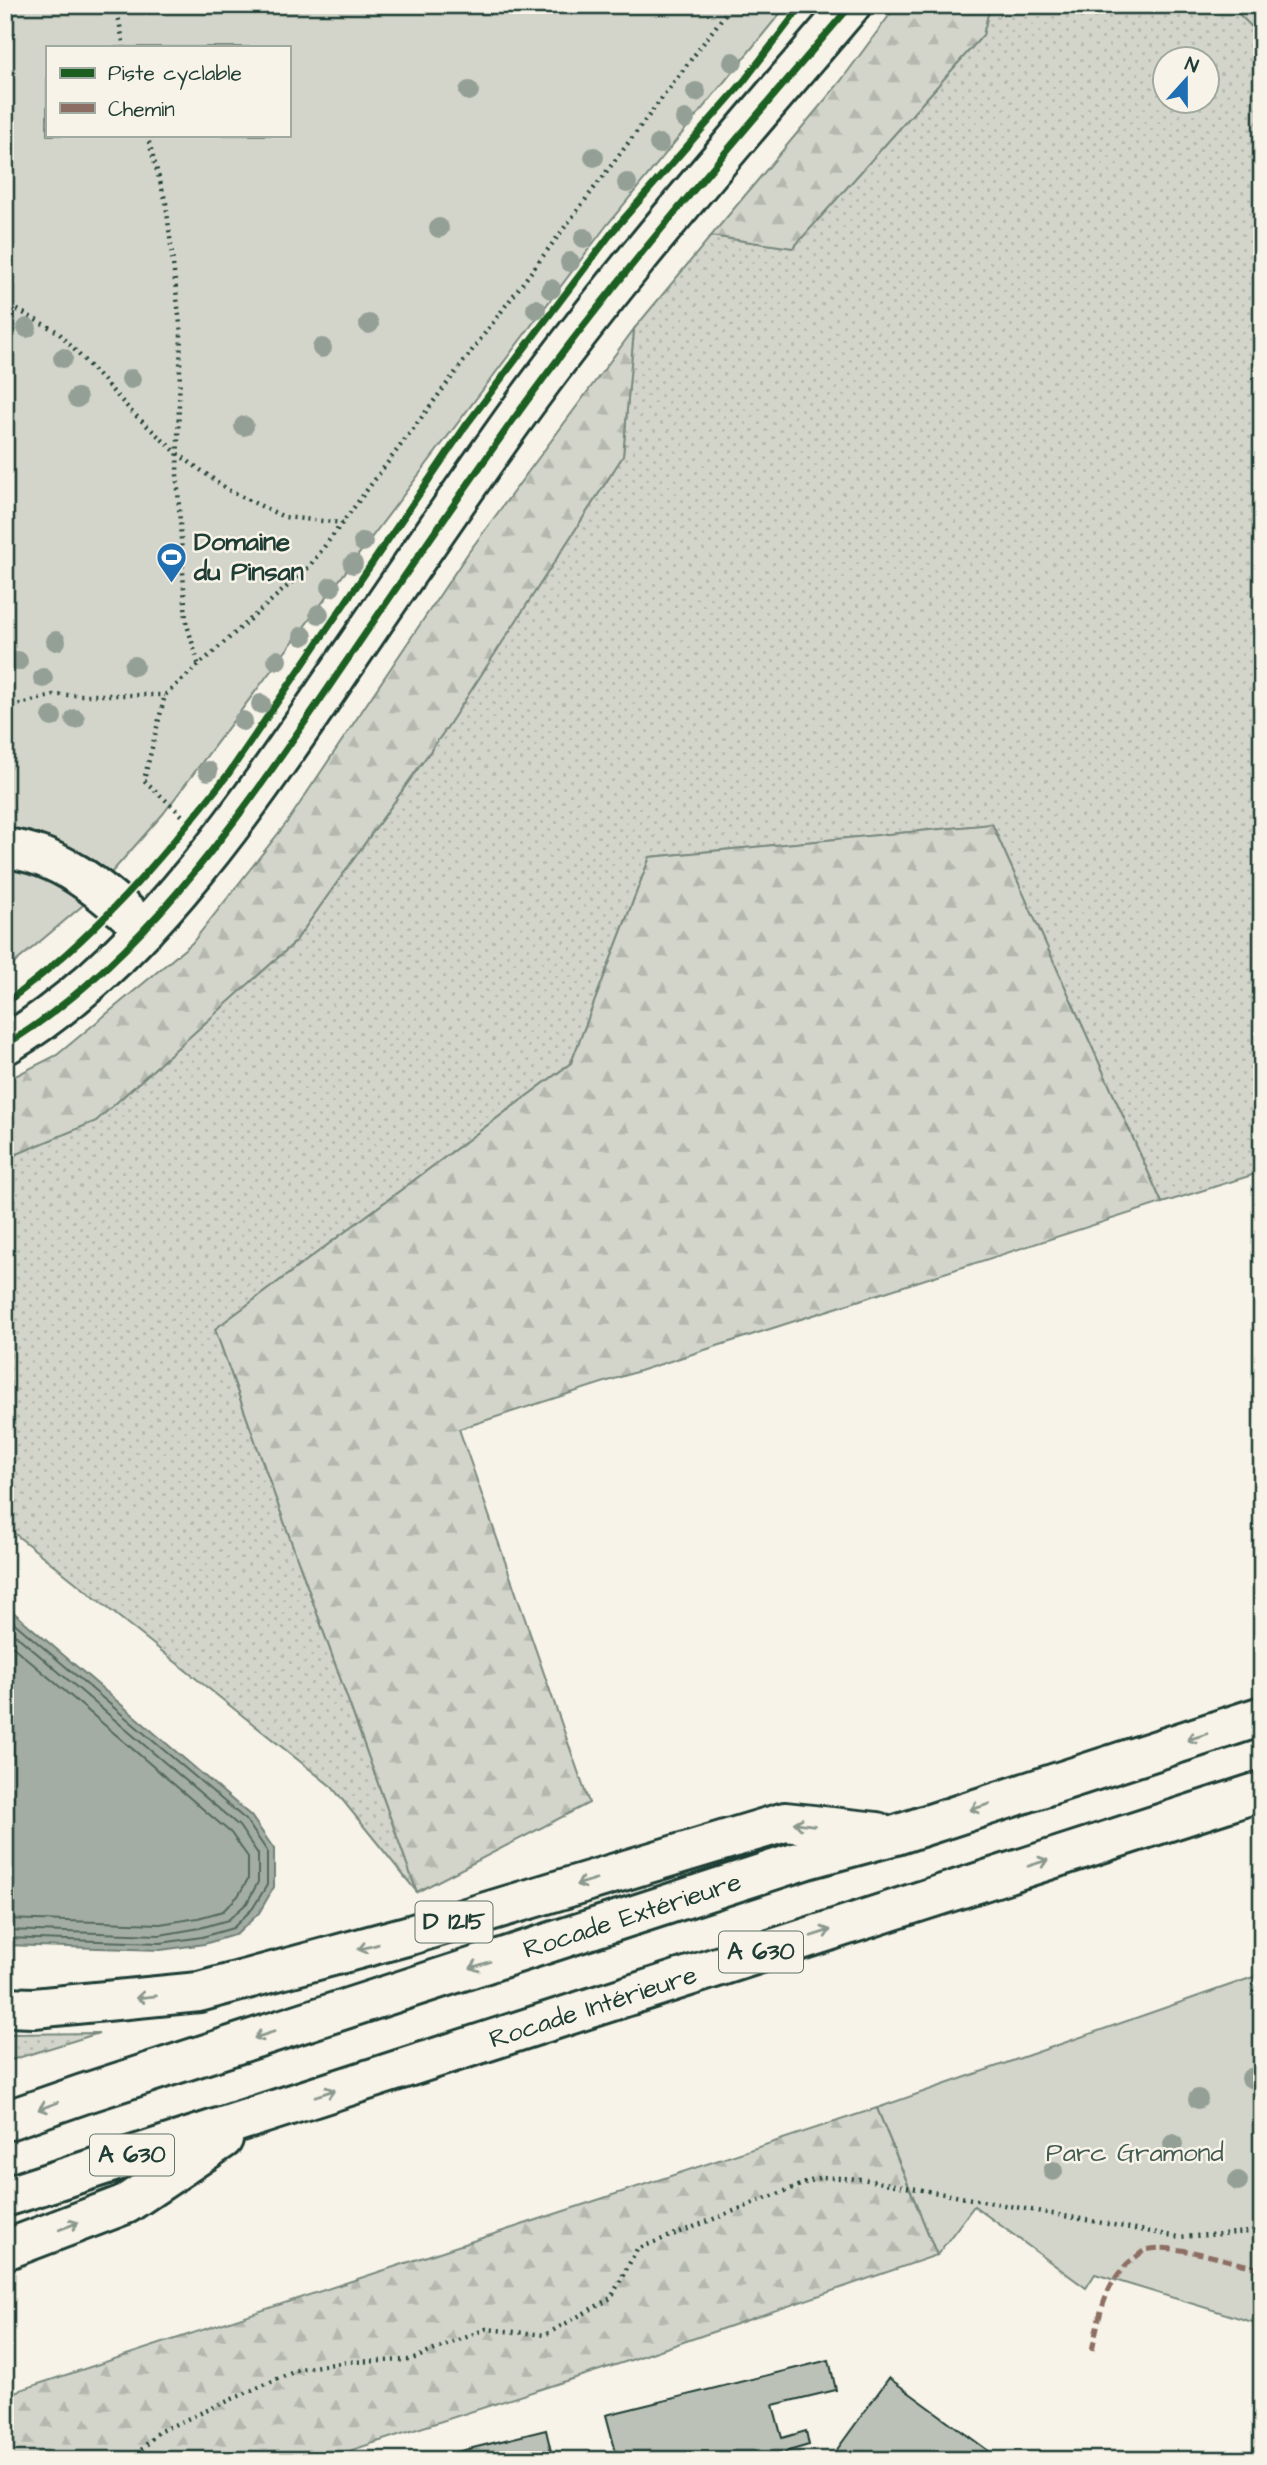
<svg xmlns="http://www.w3.org/2000/svg" width="1267" height="2465" viewBox="0 0 1267 2465" font-family="'Architects Daughter',sans-serif">
	<style>
		.grass { fill: url(#grass-dots); stroke: #79897f; stroke-width: 2; fill-rule: evenodd }
		.forest { fill: url(#forest-firs); stroke: #79897f; stroke-width: 2 }
		.green { fill: #d3d5ca; stroke: #79897f; stroke-width: 2; fill-rule: evenodd }
		.water { fill: #a4ada3; stroke: #6f8077; stroke-width: 2 }
		.lines { fill: none; stroke-linecap: round; stroke-linejoin: round }
		.shore { stroke: #546a60; stroke-width: 2 }
		.building { fill: #bbc1b6; stroke: #1f3d34; stroke-width: 2 }
		.minor-casing { stroke: #1f3d34; stroke-width: 44 }
		.motorway-casing { stroke: #1f3d34; stroke-width: 44 }
		.path { stroke: #1f3d34; stroke-width: 4.5; stroke-dasharray: 2 5; stroke-linecap: butt }
		.minor { stroke: #f7f3e8; stroke-width: 38 }
		.motorway { stroke: #f7f3e8; stroke-width: 38 }
		.quiet { stroke: #8d6e63; stroke-width: 5; stroke-dasharray: 10 5; stroke-linecap: butt }
		.cycleway-casing { stroke: #f7f3e8; stroke-width: 11 }
		.cycleway { stroke: #1b5e20; stroke-width: 7 }
		.tree { fill: #949f96 }
		.oneway { stroke: #8b988e }
		.labels { text-anchor: middle; dominant-baseline: central; stroke-width: 5; stroke-linejoin: round; paint-order: stroke }
		.shield { fill: #f7f3e8; stroke: #60746a; stroke-width: 2 }
		.shield-label { font-size: 24px; font-weight: bold; fill: #1f3d34 }
		.poi-label { font-size: 26px; font-weight: bold; fill: #1f3d34; stroke: #f7f3e8; text-anchor: start }
		.street-label { font-size: 26px; fill: #1f3d34; stroke: #f7f3e8 }
		.park-label { font-size: 26px; fill: #435b52; stroke: #f7f3e8 }
	</style>
	<defs>
		<pattern id="grass-dots" width="8" height="8" patternUnits="userSpaceOnUse" patternTransform="scale(1.75)"><rect width="8" height="8" fill="#d3d5ca"/><path d="M2 2h.1M6 6h.1" fill="none" stroke="#b5b8ae" stroke-width="1.8" stroke-linecap="round"/></pattern>
		<pattern id="forest-firs" width="22" height="20" patternUnits="userSpaceOnUse" patternTransform="scale(1.75)"><rect width="22" height="20" fill="#d3d5ca"/><path d="M5 1l3.5 6h-7zM16 11l3.5 6h-7z" fill="#b5b8ae"/></pattern>
	</defs>
	<rect width="100%" height="100%" fill="#f7f3e8"/>
	<filter id="ink" filterUnits="userSpaceOnUse"><feTurbulence type="fractalNoise" baseFrequency=".0143" numOctaves="2"/><feDisplacementMap in="SourceGraphic" scale="14" xChannelSelector="R" yChannelSelector="G"/><feConvolveMatrix kernelMatrix="1 2 1 2 8 2 1 2 1" color-interpolation-filters="sRGB"/></filter>
	<g filter="url(#ink)">
		<path class="grass" d="M990 5H1230L1262 37V1172L1162 1203 992 824 650 857 571 1063 215 1329 417 1892 332 1787 5 1526V1159L96 1121 294 943 448 726 623 456 634 329 711 236 793 248 983 35ZM1166 60H1208V102H1166Z
			M99 2033 5 2062V2034Z"/>
		<path class="forest" d="M897 5H990L983 35 793 248 711 236 840 82Z
			M1230 5H1262V37Z
			M634 329 623 456 448 726 294 943 96 1121 5 1159V1081L57 1055 192 943 288 821 468 553Z
			M992 824 1162 1203 459 1429 589 1803 417 1892 215 1329 571 1063 650 857Z
			M877 2108 937 2255 631 2360 321 2460H5V2395Z"/>
		<path class="green" d="M5 5H787L607 225 163 814 82 906 5 971ZM47 47H289V135H47Z
			M1262 1974V2325L1095 2274 1086 2288 974 2206 937 2255 877 2108Z"/>
		<path class="water" d="M5 1605 251 1816 274 1849V1887L259 1913 237 1934 204 1944 161 1950 5 1945Z"/>
		<g class="lines">
			<path class="shore" d="M5 1615 246 1820 267 1851V1885L253 1908 233 1928 202 1937 161 1943 5 1938
				M5 1626 239 1826 258 1854V1882L247 1903 228 1920 200 1928 160 1935 5 1930
				M5 1640 231 1833 248 1857V1879L238 1896 223 1911 198 1918 160 1924 5 1919"/>
		</g>
		<path class="building" d="M829 2360 836 2390 773 2405 782 2438 806 2431 809 2445 785 2452 787 2460H618L606 2415Z
			M889 2378 1001 2460H839L833 2455Z
			M546 2430 553 2460H424Z"/>
		<g class="lines">
			<defs>
				<path id="minor" d="M5 848C64 855 103 892 145 929
					M5 1045C136 966 233 827 318 703 376 618 434 532 494 447 602 292 728 150 851 5"/>
				<g id="motorway">
					<path d="M5 2007 34 2008 199 1992 410 1935 785 1822 877 1832"/>
					<path id="s1" d="M5 2121 83 2094 807 1859 896 1835 1262 1716"/>
					<path id="s2" d="M5 2197 1262 1791"/>
					<path d="M5 2250 126 2204 223 2139"/>
				</g>
			</defs>
			<use href="#minor" class="minor-casing"/>
			<use href="#motorway" class="motorway-casing"/>
			<path class="path" d="M116 5 124 47
				M147 135 166 203 181 333 177 474 186 621 199 666
				M5 303 58 332 133 413 178 454 230 491 284 517 343 523
				M5 708 54 695H165
				M187 820 144 780 165 695 309 567 732 5
				M132 2460 158 2432 300 2369 347 2362 410 2360 486 2329 545 2335 611 2298 637 2249 821 2177 862 2179 1179 2237 1250 2232 1262 2225"/>
			<use href="#minor" class="minor"/>
			<use href="#motorway" class="motorway"/>
			<path class="quiet" d="M1092 2350C1099 2318 1105 2280 1133 2259 1137 2257 1142 2251 1146 2250 1172 2242 1234 2263 1262 2269"/>
			<defs>
				<path id="cycleway" d="M5 1003C93 940 163 857 229 773L467 424 613 231 744 81 802 5
					M5 1045C136 966 233 827 318 703 376 618 434 532 494 447 602 292 728 150 851 5"/>
			</defs>
			<use href="#cycleway" class="cycleway-casing"/>
			<use href="#cycleway" class="cycleway"/>
		</g>
		<g class="tree">
			<circle cx="733" cy="62" r="10"/>
			<circle cx="469" cy="91" r="10"/>
			<circle cx="696" cy="92" r="10"/>
			<circle cx="685" cy="119" r="10"/>
			<circle cx="659" cy="144" r="10"/>
			<circle cx="594" cy="157" r="10"/>
			<circle cx="627" cy="183" r="10"/>
			<circle cx="439" cy="228" r="10"/>
			<circle cx="584" cy="238" r="10"/>
			<circle cx="570" cy="262" r="10"/>
			<circle cx="551" cy="289" r="10"/>
			<circle cx="536" cy="309" r="10"/>
			<circle cx="369" cy="324" r="10"/>
			<circle cx="27" cy="328" r="10"/>
			<circle cx="322" cy="348" r="10"/>
			<circle cx="63" cy="358" r="10"/>
			<circle cx="131" cy="379" r="10"/>
			<circle cx="77" cy="398" r="10"/>
			<circle cx="244" cy="426" r="10"/>
			<circle cx="363" cy="542" r="10"/>
			<circle cx="353" cy="564" r="10"/>
			<circle cx="331" cy="587" r="10"/>
			<circle cx="319" cy="614" r="10"/>
			<circle cx="303" cy="636" r="10"/>
			<circle cx="56" cy="641" r="10"/>
			<circle cx="277" cy="660" r="10"/>
			<circle cx="18" cy="661" r="10"/>
			<circle cx="134" cy="666" r="10"/>
			<circle cx="43" cy="678" r="10"/>
			<circle cx="261" cy="704" r="10"/>
			<circle cx="52" cy="717" r="10"/>
			<circle cx="75" cy="719" r="10"/>
			<circle cx="243" cy="721" r="10"/>
			<circle cx="208" cy="771" r="10"/>
			<circle cx="1251" cy="2078" r="10"/>
			<circle cx="1198" cy="2099" r="10"/>
			<circle cx="1173" cy="2144" r="10"/>
			<circle cx="1053" cy="2171" r="10"/>
			<circle cx="1238" cy="2181" r="10"/>
		</g>
		<defs><path id="oneway-shaft" d="M-6 0H5M1.5-3L5.5 0L1.5 3" fill="none" stroke-width="1.6" stroke-linecap="round" stroke-linejoin="round" transform="scale(1.75)"/></defs>
		<g class="oneway">
			<use href="#oneway-shaft" transform="translate(1197 1737) rotate(162)"/>
			<use href="#oneway-shaft" transform="translate(980 1807) rotate(162)"/>
			<use href="#oneway-shaft" transform="translate(804 1824) rotate(-173)"/>
			<use href="#oneway-shaft" transform="translate(1038 1863) rotate(-18)"/>
			<use href="#oneway-shaft" transform="translate(586 1882) rotate(163)"/>
			<use href="#oneway-shaft" transform="translate(821 1933) rotate(-18)"/>
			<use href="#oneway-shaft" transform="translate(368 1947) rotate(165)"/>
			<use href="#oneway-shaft" transform="translate(480 1965) rotate(162)"/>
			<use href="#oneway-shaft" transform="translate(146 1997) rotate(174)"/>
			<use href="#oneway-shaft" transform="translate(264 2035) rotate(162)"/>
			<use href="#oneway-shaft" transform="translate(325 2093) rotate(-18)"/>
			<use href="#oneway-shaft" transform="translate(48 2106) rotate(160)"/>
			<use href="#oneway-shaft" transform="translate(69 2226) rotate(-21)"/>
		</g>
	</g>
	<defs>
		<symbol id="stadium-pin" viewBox="-11 -11 22 30"><path d="M0 17L-7.5 6A9.5 9.5 0 1 1 7.5 6Z" fill="#1f6fb2" stroke="#f7f3e8"/><path d="M0-5a6.5 5 0 1 0 0 10a6.5 5 0 1 0 0-10ZM-3.5-1.8h7v3.6h-7Z" fill="#fff"/></symbol>
	</defs>
	<g fill-rule="evenodd">
		<use href="#stadium-pin" x="154" y="540" width="35" height="47"/>
	</g>
	<g class="labels">
		<g class="shield">
			<rect x="415.5" y="1901.5" width="77" height="41" rx="5"/>
			<rect x="719" y="1931.5" width="84" height="41" rx="5"/>
			<rect x="90" y="2134.5" width="84" height="41" rx="5"/>
		</g>
		<g class="shield-label">
			<text x="454" y="1922">D 1215</text>
			<text x="761" y="1952">A 630</text>
			<text x="132" y="2155">A 630</text>
		</g>
		<g class="poi-label">
			<text x="194" y="542">Domaine<tspan x="194" dy="30">du Pinsan</tspan></text>
		</g>
		<g class="street-label">
			<text stroke="none"><textPath href="#s1" startOffset="660">Rocade Extérieure</textPath></text>
			<text stroke="none"><textPath href="#s2" startOffset="618">Rocade Intérieure</textPath></text>
		</g>
		<g class="park-label">
			<text x="1135" y="2153">Parc Gramond</text>
		</g>
	</g>
	<rect width="1267" height="2465" fill="none" stroke="#f7f3e8" stroke-width="28"/>
	<rect x="14" y="14" width="1239" height="2437" fill="none" stroke="#1f3d34" stroke-width="2.5" filter="url(#ink)"/>
	<rect x="46" y="46" width="245" height="91" fill="#f7f3e8" stroke="#a1aaa0" stroke-width="2"/>
	<rect x="60" y="68" width="35" height="10" fill="#1b5e20" stroke="#a1aaa0" stroke-width="2"/>
	<text x="108" y="80" font-size="21" fill="#1f3d34">Piste cyclable</text>
	<rect x="60" y="103" width="35" height="10" fill="#8d6e63" stroke="#a1aaa0" stroke-width="2"/>
	<text x="108" y="116" font-size="21" fill="#1f3d34">Chemin</text>
	<g transform="translate(1186 80) rotate(21)"><circle r="33" fill="#f7f3e8" stroke="#a1aaa0" stroke-width="2"/>
	<path d="M0-5L12 26L0 18L-12 26Z" fill="#1f6fb2"/>
	<text y="-10" font-size="19" font-weight="bold" text-anchor="middle" fill="#1f3d34">N</text>
	</g>
</svg>
